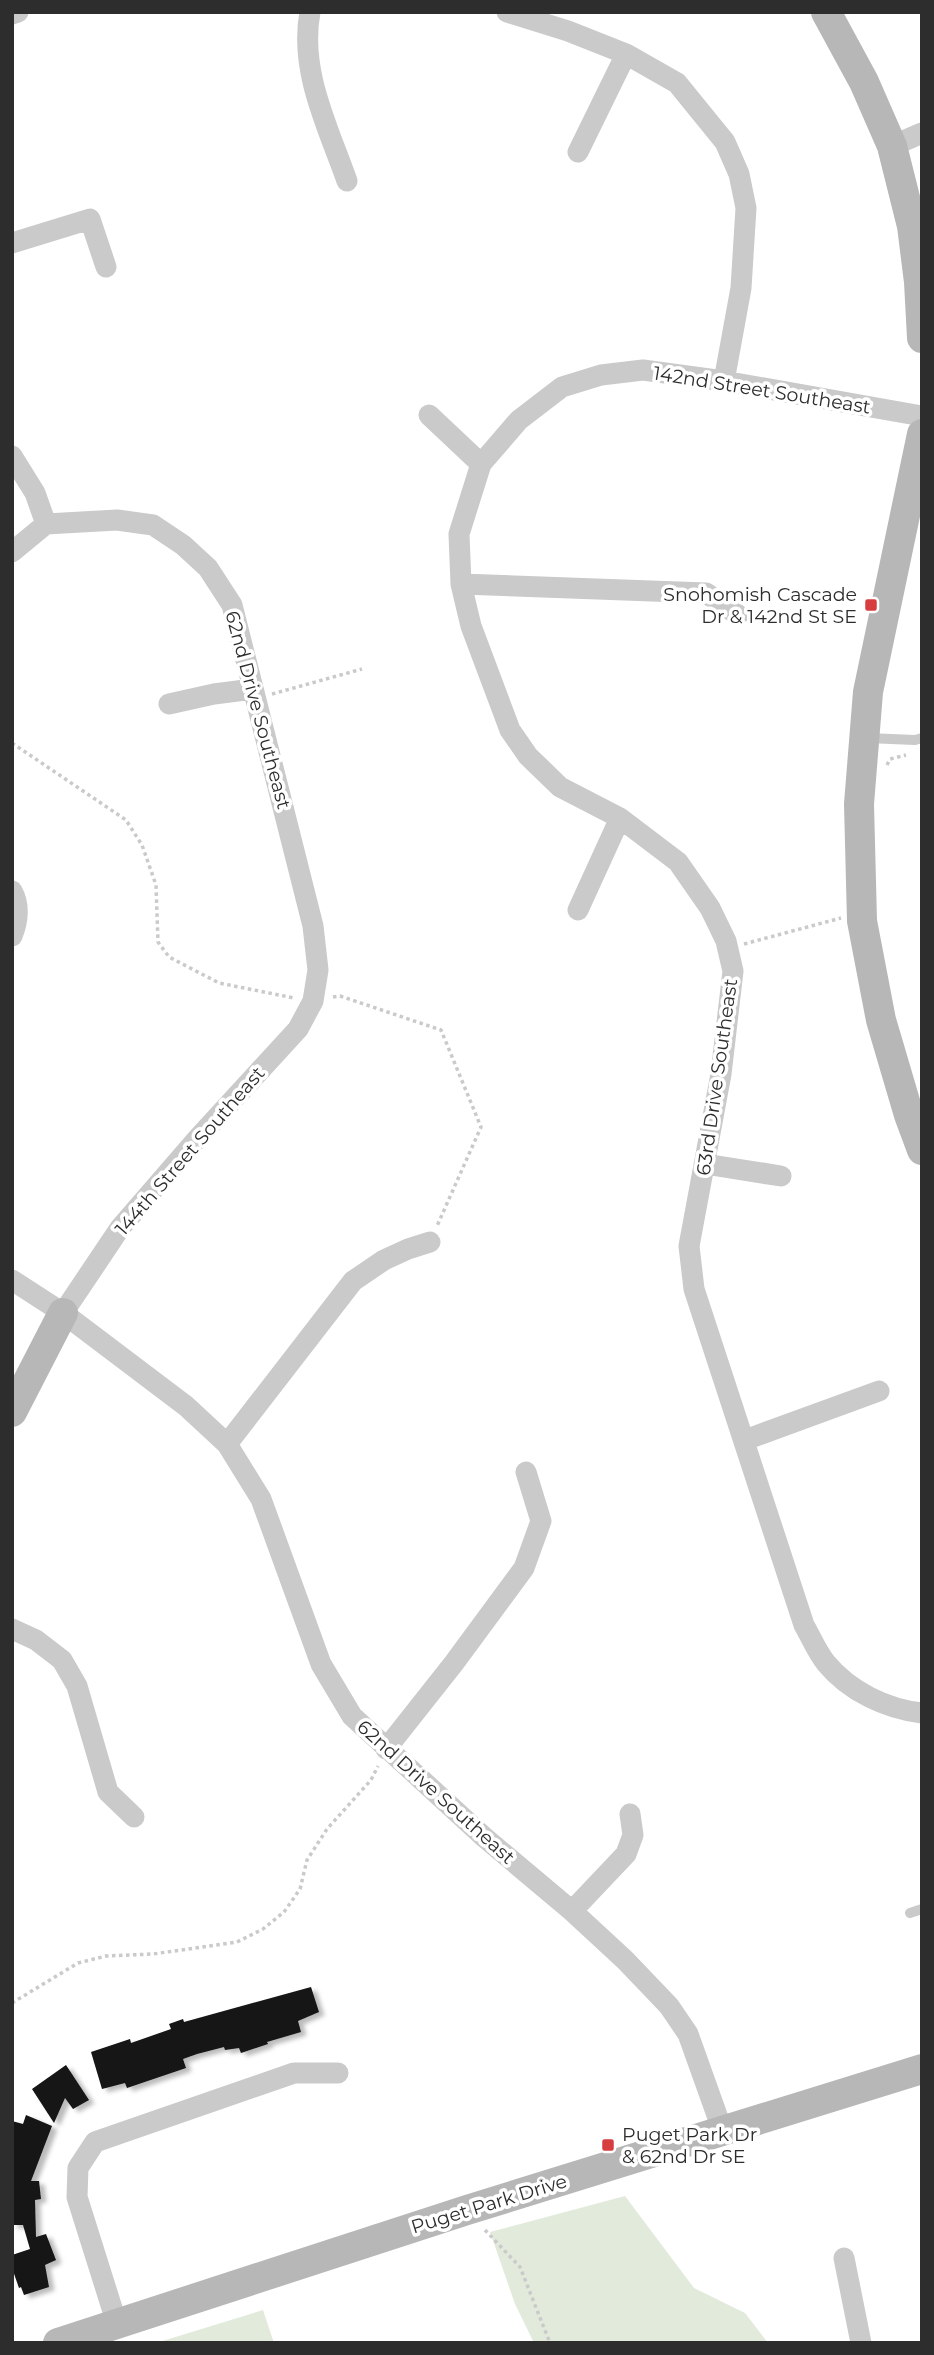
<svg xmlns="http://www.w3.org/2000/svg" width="934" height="2355" viewBox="0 0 934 2355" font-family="Montserrat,sans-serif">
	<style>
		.green { fill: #e2eadc }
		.building { fill: #141414; filter: url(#shadow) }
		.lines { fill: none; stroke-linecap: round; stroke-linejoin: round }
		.path { stroke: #cacaca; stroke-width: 3.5; stroke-dasharray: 3.5 3.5; stroke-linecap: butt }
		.lane { stroke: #cacaca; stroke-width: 10 }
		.street { stroke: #cacaca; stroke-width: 21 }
		.secondary { stroke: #b7b7b7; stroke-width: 30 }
		.poi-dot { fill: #d73c3e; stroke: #fff; stroke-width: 2.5 }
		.labels { text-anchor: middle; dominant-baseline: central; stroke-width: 7; stroke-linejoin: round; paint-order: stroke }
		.street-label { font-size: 19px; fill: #2d2d2d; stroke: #fff }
		.poi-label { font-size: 19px; fill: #2d2d2d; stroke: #fff; text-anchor: end }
	</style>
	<defs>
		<filter id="shadow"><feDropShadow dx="5.5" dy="3.5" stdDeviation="2" flood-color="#0004"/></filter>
	</defs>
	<rect width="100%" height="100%" fill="#fff"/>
	<path class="green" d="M625 2196 694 2288 745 2313 768 2343H534L515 2304 490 2232Z
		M263 2310 274 2343H156Z"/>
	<path class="building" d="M311 1987 319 2012 298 2021 301 2032 267 2042 268 2044 241 2053 239 2048 225 2050 224 2047 197 2054 183 2059 186 2068 127 2088 125 2083 102 2089 91 2052 130 2039 131 2043 171 2029 169 2024 183 2019 184 2022Z
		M66 2065 89 2100 73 2109 65 2098 54 2123 32 2089Z
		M26 2115 52 2126 31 2181H39L41 2199 35 2200 36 2237 46 2234 56 2260 45 2265 49 2287 24 2295 21 2287 19 2288 12 2268V2255L30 2249 23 2225H12V2121L23 2124Z"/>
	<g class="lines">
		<path class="path" d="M272 694 362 669
			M12 743 126 820 142 845 156 885 158 942 169 957 219 983 294 998
			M887 765 890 759 906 755
			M744 944 841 918
			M333 997 340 996 441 1030 481 1127 437 1226
			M12 2003 78 1963 106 1956 153 1954 237 1942 263 1929 284 1912 300 1889 307 1860 327 1829 371 1780 378 1766
			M485 2230 520 2267 550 2343"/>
		<path class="lane" d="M867 738 915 740 922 738
			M910 1913 922 1909"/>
		<path class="street" d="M310 12C299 71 328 127 347 181
			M507 12 568 31 626 54 677 83 725 142 739 174 746 208 741 288 724 381
			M12 14 18 12
			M892 146 922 133
			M578 152 626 54
			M12 243 90 219 106 267
			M429 415 481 464
			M922 416 724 381 643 370 601 375 562 387 519 420 481 464 459 534 461 584 471 626 510 730 528 756 560 787 620 818 678 862 710 908 726 941 733 971 721 1074 689 1246 694 1289 804 1625C811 1637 817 1652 826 1663 849 1691 886 1709 922 1713
			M12 456 35 493 46 524
			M46 524 117 520 153 525 183 545 208 568 232 605 313 926 318 970 313 1001 298 1029 197 1139 120 1228 63 1313
			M12 552 46 524
			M461 584 706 593 738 615
			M169 704 214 694 253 689
			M12 891C20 905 18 922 12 936
			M578 910 620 818
			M705 1164 781 1176
			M12 1280 63 1313 186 1406 227 1444 261 1499 321 1664 352 1716 484 1837 572 1911 625 1960 669 2006 688 2034 723 2132
			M745 1440 879 1391
			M227 1444 353 1281 384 1260 408 1249 430 1242
			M12 1629 36 1640 62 1660 77 1686 108 1792 134 1817
			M386 1749 454 1663 524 1568 541 1521 526 1472
			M572 1911 626 1854 633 1835 630 1814
			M844 2258 861 2343
			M117 2324 77 2197 78 2168 95 2142 294 2073H338"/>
		<path class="secondary" d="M826 12 864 82 892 146 912 226 919 282 922 338
			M922 434 868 692 859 804 862 921 881 1020 909 1115 922 1150
			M12 1412 63 1313
			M58 2343 467 2210 922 2069"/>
	</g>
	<g class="poi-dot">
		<rect x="864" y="598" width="14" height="14" rx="3.5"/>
		<rect x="601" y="2138" width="14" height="14" rx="3.5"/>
	</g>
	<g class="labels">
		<g class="street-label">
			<text transform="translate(762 390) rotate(9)">142nd Street Southeast</text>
			<text transform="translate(258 710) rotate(75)">62nd Drive Southeast</text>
			<text transform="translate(717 1077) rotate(-82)">63rd Drive Southeast</text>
			<text transform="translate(190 1151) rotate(-49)">144th Street Southeast</text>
			<text transform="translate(436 1792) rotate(42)">62nd Drive Southeast</text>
			<text transform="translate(489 2204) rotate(-17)">Puget Park Drive</text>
		</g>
		<g class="poi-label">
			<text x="857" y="594">Snohomish Cascade<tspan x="857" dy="22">Dr &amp; 142nd St SE</tspan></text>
			<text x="622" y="2134" text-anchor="start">Puget Park Dr<tspan x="622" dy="22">&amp; 62nd Dr SE</tspan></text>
		</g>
	</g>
	<rect width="934" height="2355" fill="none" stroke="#2d2d2d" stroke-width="28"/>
</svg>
